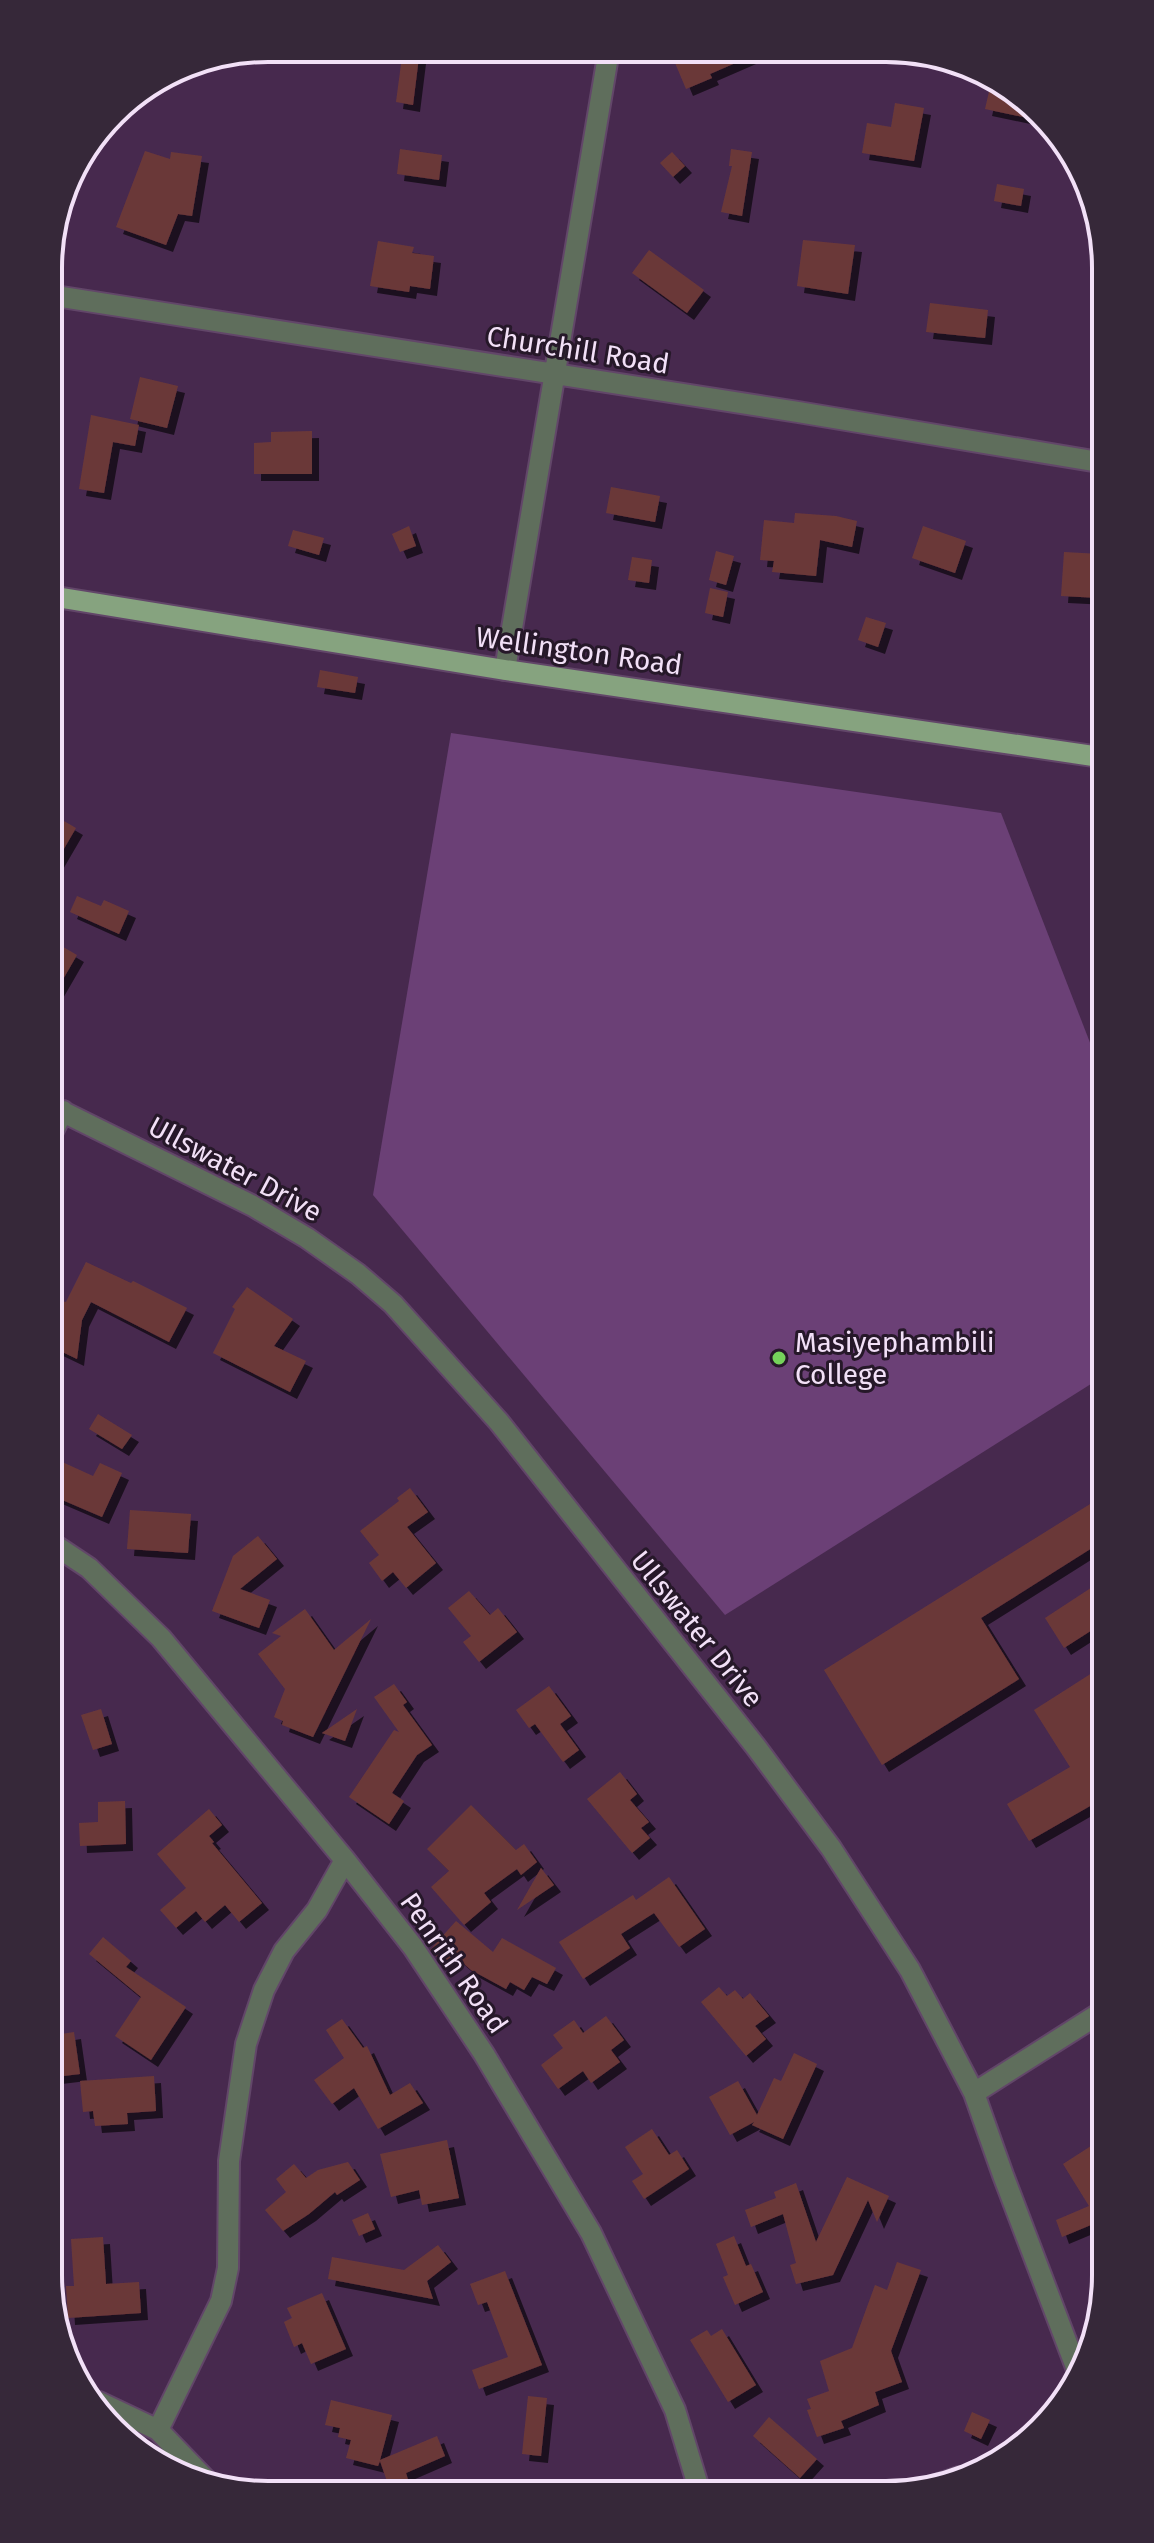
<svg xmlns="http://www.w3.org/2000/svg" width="1154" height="2543" viewBox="0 0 1154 2543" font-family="'Fira Sans',sans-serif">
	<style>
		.green { fill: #6b4076 }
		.building { fill: #6b3839; filter: url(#shadow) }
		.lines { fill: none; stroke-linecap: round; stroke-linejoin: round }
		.minor-casing { stroke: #624669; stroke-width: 24 }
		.major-casing { stroke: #624669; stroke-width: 24 }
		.minor { stroke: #5f6e5c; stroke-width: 20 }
		.major { stroke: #86a37f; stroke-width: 20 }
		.poi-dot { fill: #75d25b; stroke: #261829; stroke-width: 3 }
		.labels { text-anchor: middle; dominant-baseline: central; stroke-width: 6; stroke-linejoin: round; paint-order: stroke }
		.street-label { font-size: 28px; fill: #f2e0f7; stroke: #261829 }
		.poi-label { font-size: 28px; fill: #f2e0f7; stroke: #261829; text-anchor: start }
		.rim { fill: none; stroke: #f2e0f7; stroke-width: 4 }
	</style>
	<defs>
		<filter id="shadow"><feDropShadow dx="7" dy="7" stdDeviation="0" flood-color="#0009"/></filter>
	</defs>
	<rect width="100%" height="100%" fill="#47294e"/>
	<path class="green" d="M451 733 1001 813 1101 1071 1102 1377 725 1615 373 1195Z"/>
	<path class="building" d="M403 49H420L413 105 396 102Z
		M670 51H763L710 74 712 78 686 89Z
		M991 83 1031 103 1042 121 985 109Z
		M895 103 924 108 914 161 862 153 867 123 891 127Z
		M400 149 442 155 439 180 397 174Z
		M731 149 752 152 742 216 721 212 732 166H729Z
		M145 151 170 159 171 152 202 156 192 216 178 214 166 245 116 227Z
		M672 152 685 166 673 177 660 163Z
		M997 184 1024 189 1021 206 994 201Z
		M803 240 855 245 848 294 797 286Z
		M378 241 414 247 412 253 434 256 430 289 410 286 409 292 370 286Z
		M649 250 704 290 687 313 632 273Z
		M930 303 988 310 985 338 926 332Z
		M140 377 178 386 167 428 130 419Z
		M91 415 139 425 135 446 113 442 104 493 79 489Z
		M312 431V474H254V443L271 442V432Z
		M611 487 660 496 655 522 606 513Z
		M795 513 836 516 857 521 852 547 820 540 816 576 772 572 774 561 760 560 764 520 794 523Z
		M409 526 416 546 400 552 392 534Z
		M923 526 966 541 955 573 912 558Z
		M293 530 324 538 319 555 288 546Z
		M716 551 734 556 726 585 709 580Z
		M1064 552 1100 554V598L1061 596Z
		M632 557 652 560 649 583 628 580Z
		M710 588 728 592 723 617 705 613Z
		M866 617 886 623 878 647 858 640Z
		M320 670 358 677 355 693 317 687Z
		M50 813 76 828 51 871 50 835Z
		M77 896 101 906 104 900 129 911 119 934 70 912Z
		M51 940 77 955 51 1000Z
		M86 1262 131 1283 133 1281 187 1308 169 1342 91 1302 82 1320 77 1359 52 1347 61 1301 66 1302Z
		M247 1287 293 1319 274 1346 306 1361 290 1392 213 1353 235 1309 232 1307Z
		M98 1414 132 1435 122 1449 89 1429Z
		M60 1461 93 1476 100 1463 122 1473 102 1517 53 1496V1477Z
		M410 1488 428 1512 407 1527 436 1563 406 1588 393 1572 382 1581 369 1563 379 1555 360 1531 399 1501 397 1498Z
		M1103 1496V1541L981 1618 1019 1679 882 1765 824 1670Z
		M130 1510 191 1514 188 1553 127 1549Z
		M258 1536 277 1559 240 1589 270 1600 259 1628 212 1611 233 1556Z
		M1103 1580V1623L1064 1648 1045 1618Z
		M469 1591 490 1615 498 1608 517 1632 479 1662 463 1642 471 1636 448 1608Z
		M305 1609 334 1650 371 1619 313 1737 282 1725 283 1721 274 1717 285 1689 258 1654 281 1636 272 1633Z
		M1103 1666 1104 1798 1029 1841 1007 1804 1070 1767 1034 1710Z
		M394 1684 407 1702 403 1705 432 1745 417 1755 392 1793 404 1801 389 1824 349 1797 394 1730 399 1732 374 1697Z
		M549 1686 571 1716 560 1724 579 1750 563 1762 535 1724 529 1728 516 1710Z
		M101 1709 112 1744 93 1750 81 1715Z
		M357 1709 345 1741 322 1733Z
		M620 1772 637 1794 630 1800 649 1822 641 1828 650 1838 632 1853 587 1799Z
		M125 1801 126 1844 80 1846 79 1823 98 1822V1802Z
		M471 1805 516 1850 524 1844 537 1862 521 1875 517 1869 484 1893 491 1902 464 1925 431 1887 449 1871 427 1849Z
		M209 1809 222 1825 209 1836 214 1842 212 1843 262 1903 239 1922 225 1905 205 1922 196 1911 176 1928 160 1910 186 1888 157 1854Z
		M541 1868 554 1885 517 1910Z
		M669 1877 705 1929 679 1947 654 1913 621 1934 630 1948 583 1979 559 1942 633 1895 636 1900Z
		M456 1921 493 1952 502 1938 556 1968 547 1984 532 1977 524 1990 510 1982 506 1989 471 1970 454 1955 445 1965 430 1950Z
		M103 1937 131 1961 126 1967 186 2007 151 2060 115 2036 141 1997 89 1954Z
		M719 1987 727 1996 735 1990 743 1999 750 1993 769 2016 755 2026 766 2039 746 2056 701 2002Z
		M606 2016 624 2040 611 2050 620 2062 591 2083 583 2071 558 2089 541 2065 563 2048 553 2035 574 2020 583 2033Z
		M342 2019 363 2048 367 2046 390 2095 410 2083 423 2103 378 2129 354 2088 332 2104 314 2080 344 2058 326 2030Z
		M74 2032 80 2074 55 2077V2035Z
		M794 2053 817 2064 783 2139 752 2125 754 2122 730 2135 709 2097 738 2081 757 2115 774 2078 781 2081Z
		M154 2076 156 2111 127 2113 128 2124 95 2126 93 2111 83 2112 80 2081Z
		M652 2129 669 2155 677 2150 689 2169 644 2199 632 2181 643 2174 625 2147Z
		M1105 2137V2233L1098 2222 1062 2237 1056 2220 1089 2206 1063 2164Z
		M447 2140 459 2198 422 2205 419 2190 391 2197 380 2154Z
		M348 2162 360 2180 337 2195 335 2192 309 2214 283 2231 265 2210 286 2192 276 2179 294 2164 306 2178 318 2170Z
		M847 2177 889 2196 877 2222 868 2200 833 2275 796 2284 790 2265 796 2263 783 2214 751 2227 745 2210 776 2198 774 2192 796 2183 816 2242Z
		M368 2213 375 2229 359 2236 352 2220Z
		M734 2236 746 2266 751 2264 763 2292 735 2305 723 2277 728 2275 716 2244Z
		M103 2237 106 2284 139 2282 141 2313 68 2318 66 2286H74L71 2239Z
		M438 2245 451 2262 427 2281 433 2299 328 2279 332 2257 404 2270Z
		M897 2262 921 2270 891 2351 902 2382 875 2392 879 2405 841 2421 844 2428 817 2437 807 2410 811 2409 807 2399 829 2391 820 2361 852 2348 875 2285 887 2290Z
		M505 2271 542 2365 479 2389 472 2370 508 2357 487 2302 478 2305 470 2284Z
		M322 2293 346 2349 311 2364 302 2343 294 2347 284 2322 292 2318 287 2308Z
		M722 2329 756 2385 728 2402 690 2340 707 2330 711 2336Z
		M528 2396 547 2398 541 2456 522 2454Z
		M331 2400 392 2415 380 2460 437 2436 445 2456 406 2473 409 2483 390 2490 380 2461 378 2466 346 2458 351 2440 338 2437 340 2428 325 2425Z
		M972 2412 990 2420 981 2439 964 2431Z
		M769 2417 817 2459 800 2478 753 2436Z"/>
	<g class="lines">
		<defs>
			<path id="minor" d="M49 295 798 412 1099 462
				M505 670 609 50
				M51 1106 253 1206 307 1238 358 1274 393 1304 499 1422 756 1747 831 1848 910 1970 974 2093 1003 2175 1079 2375
				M52 1133 63 1111
				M53 1544 89 1568 161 1638 345 1860 413 1947 484 2054 591 2233 675 2410 699 2489
				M974 2093 1105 2010
				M99 2402 158 2430 209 2483
				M158 2430 221 2301 228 2268 229 2161 246 2044 264 1990 284 1951 317 1910 345 1860
				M930 2487 959 2477"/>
			<path id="major" d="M50 596 505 670 1100 757"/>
		</defs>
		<use href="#minor" class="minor-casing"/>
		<use href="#major" class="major-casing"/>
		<use href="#minor" class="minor"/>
		<use href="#major" class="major"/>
	</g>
	<circle class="poi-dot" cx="779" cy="1358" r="8"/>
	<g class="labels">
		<g class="street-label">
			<text transform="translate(578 350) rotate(9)">Churchill Road</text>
			<text transform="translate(579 651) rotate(8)">Wellington Road</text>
			<text transform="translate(235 1169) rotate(28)">Ullswater Drive</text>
			<text transform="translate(697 1629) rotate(51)">Ullswater Drive</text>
			<text transform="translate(454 1963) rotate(55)">Penrith Road</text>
		</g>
		<g class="poi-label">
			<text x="795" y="1342">Masiyephambili<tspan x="795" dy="32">College</tspan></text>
		</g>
	</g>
	<path d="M0 0H1154V2543H0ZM268 62H886A206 206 0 0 1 1092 268V2275A206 206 0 0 1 886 2481H268A206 206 0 0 1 62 2275V268A206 206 0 0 1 268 62Z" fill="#362839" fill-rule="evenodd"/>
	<path class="rim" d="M268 62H886A206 206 0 0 1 1092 268V2275A206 206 0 0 1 886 2481H268A206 206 0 0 1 62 2275V268A206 206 0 0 1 268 62Z"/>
</svg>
